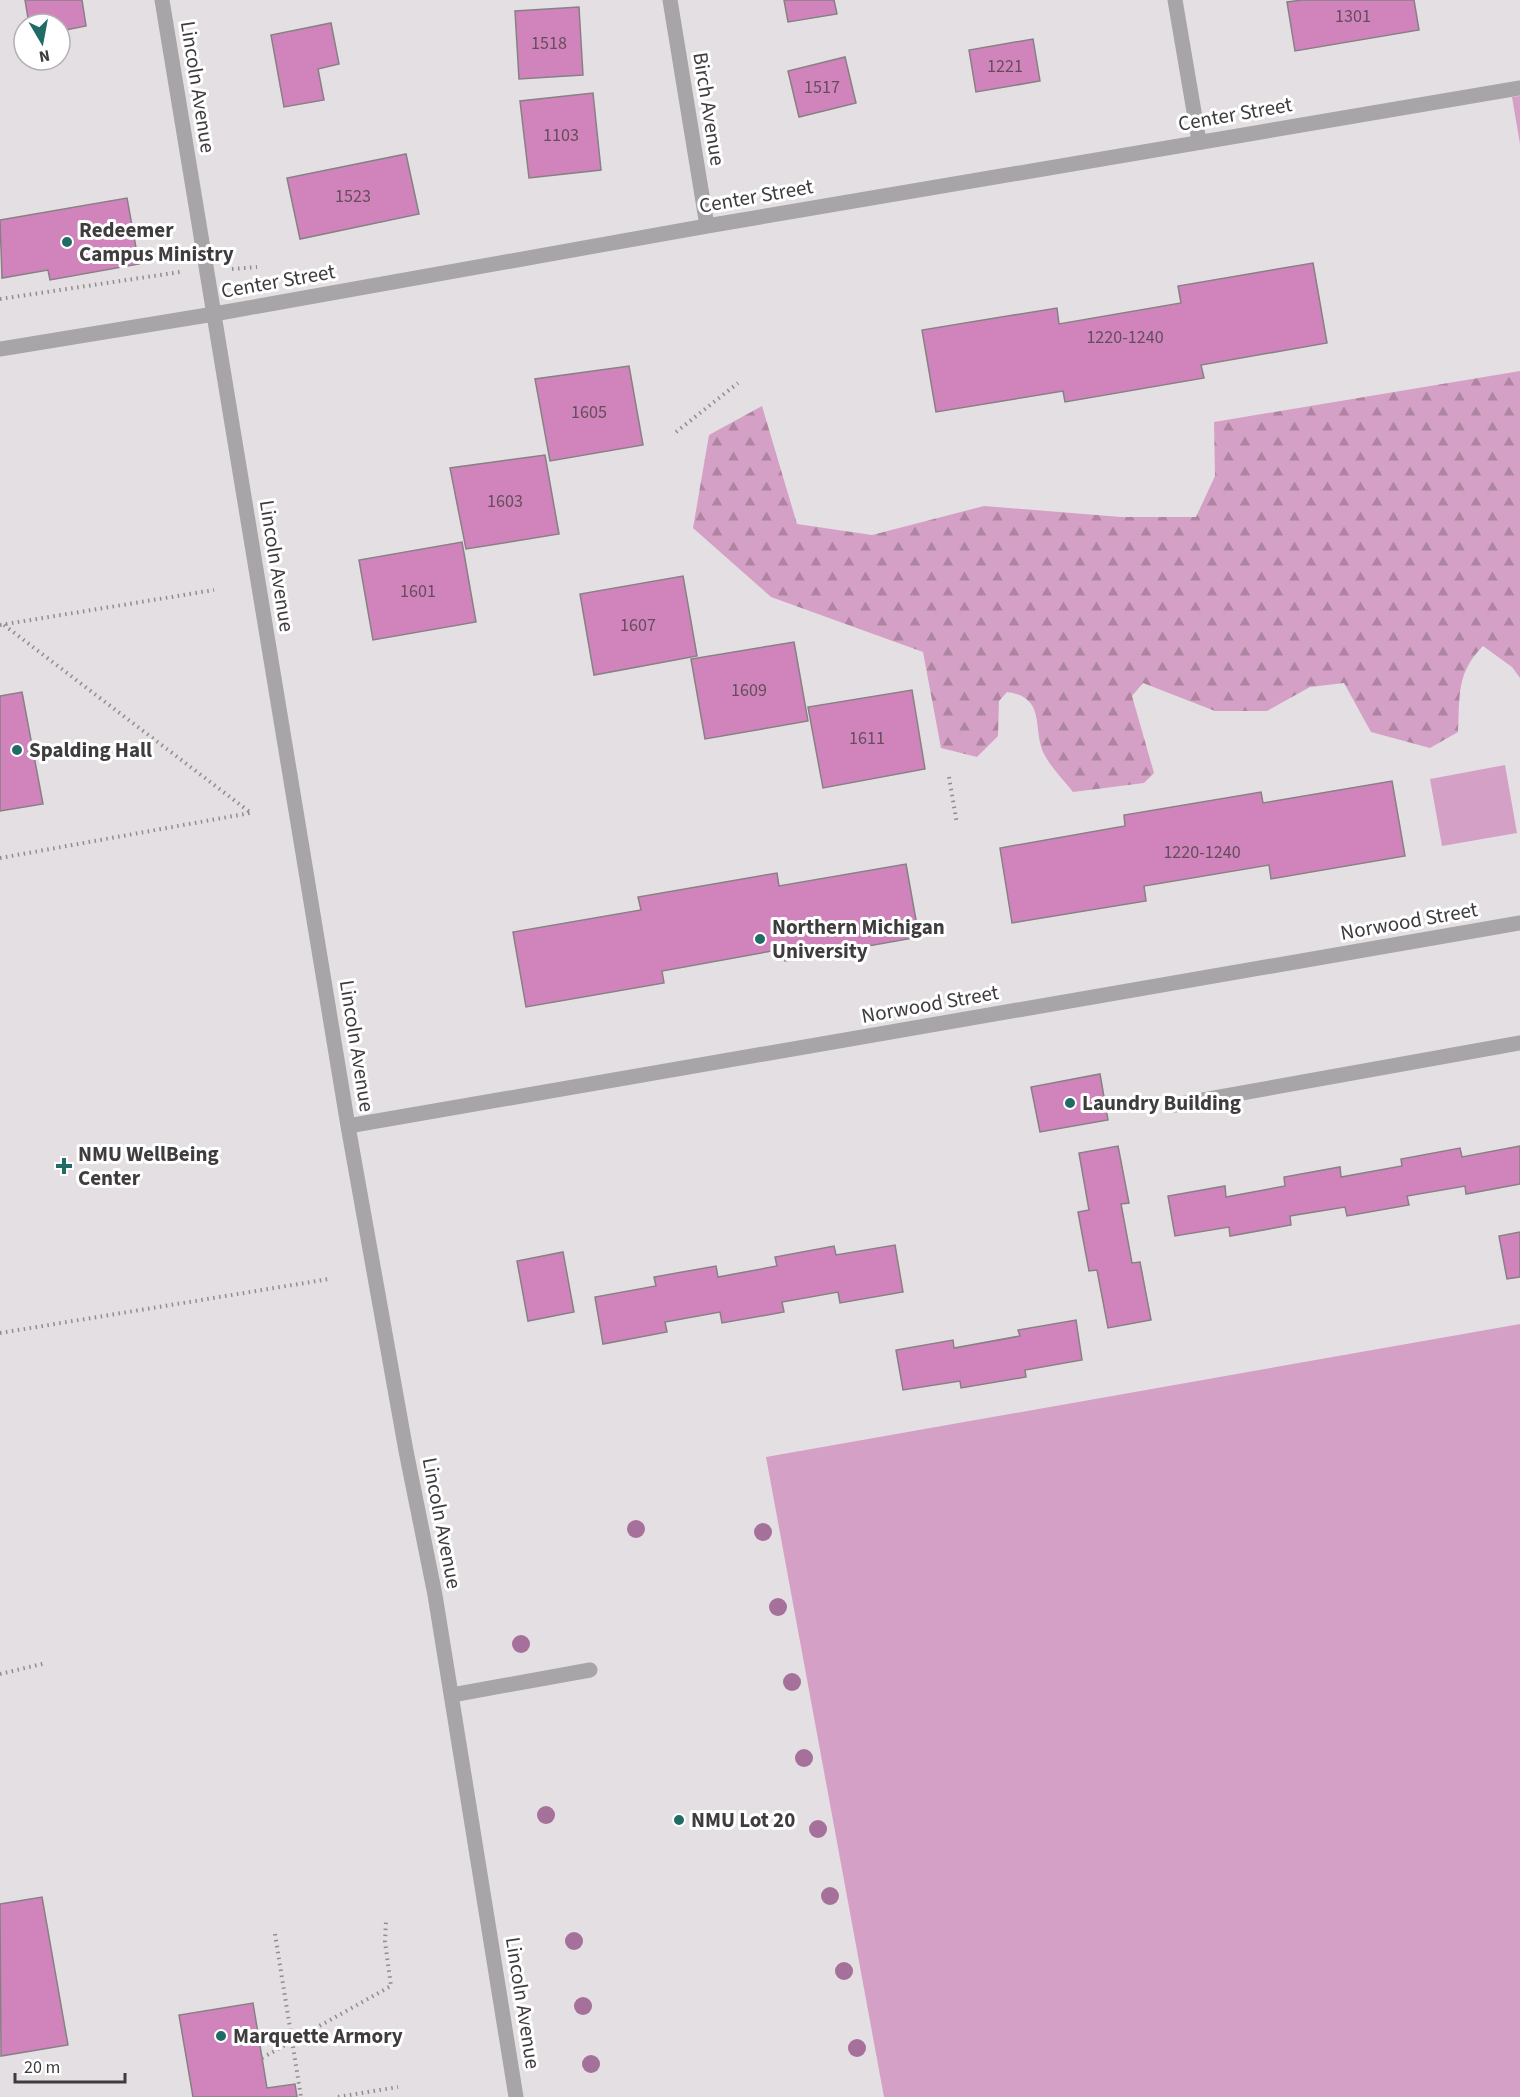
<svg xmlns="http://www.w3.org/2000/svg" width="1520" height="2097" viewBox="0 0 1520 2097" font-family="'Source Sans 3',sans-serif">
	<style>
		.forest { fill: url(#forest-firs) }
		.pitch { fill: #d5a0c5 }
		.building { fill: #d184bb; stroke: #858184; stroke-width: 1.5 }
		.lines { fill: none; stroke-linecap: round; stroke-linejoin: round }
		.path { stroke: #918d8f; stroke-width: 4; stroke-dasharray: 1.5 4.5; stroke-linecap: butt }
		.minor { stroke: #a7a5a7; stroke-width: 15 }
		.tree { fill: #a57099 }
		.poi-dot { fill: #216b66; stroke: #fff; stroke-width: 2 }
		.labels { text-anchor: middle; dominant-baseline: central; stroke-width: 6; stroke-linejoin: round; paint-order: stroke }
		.number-label { font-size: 18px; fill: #634e5c }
		.street-label { font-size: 21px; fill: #3e3c3d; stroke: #fff }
		.poi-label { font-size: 21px; font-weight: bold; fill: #3e3c3d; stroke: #fff; text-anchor: start }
	</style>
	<defs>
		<pattern id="forest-firs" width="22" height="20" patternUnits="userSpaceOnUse" patternTransform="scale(1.5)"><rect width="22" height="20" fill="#d5a0c5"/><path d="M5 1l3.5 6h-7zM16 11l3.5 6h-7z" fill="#ae84a1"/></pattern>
	</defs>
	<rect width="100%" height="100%" fill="#e4dfe2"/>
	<path class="forest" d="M1520 96V144L1512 97Z
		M1520 371V678L1512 667 1483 646C1456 673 1460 696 1458 732L1430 748 1371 732 1344 683 1310 687 1267 711H1215L1143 683 1132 696 1154 773 1144 783 1073 792C1064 780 1051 768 1044 754 1032 730 1047 697 1007 692L999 701 998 736 977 757 941 748 923 652 771 597 693 528 709 435 762 406 797 524 872 535 984 506 1121 517H1196L1215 476 1214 422Z"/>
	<path class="pitch" d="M1505 765 1517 833 1442 846 1430 779Z
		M1520 1324V2097H884L766 1457Z"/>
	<path class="building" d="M25 0H82L86 26 60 31V24H29Z
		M784 0H834L837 14 788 22Z
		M1302 0H1414L1419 30 1295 51 1287 2Z
		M579 7 583 75 519 79 515 11Z
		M331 23 339 64 318 69 324 100 284 107 271 35Z
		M1033 39 1040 81 976 92 969 50Z
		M845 57 856 103 799 117 788 71Z
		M593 93 601 170 529 178 520 101Z
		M406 154 419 214 300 239 287 178Z
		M127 198 139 264 50 280 48 270 2 278 0 220Z
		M1313 263 1327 343 1201 365 1204 378 1065 402 1063 391 936 412 922 330 1057 308 1059 324 1181 303 1178 286Z
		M629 366 643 445 550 461 535 379Z
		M545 455 559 534 466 549 450 468Z
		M462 542 476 622 373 640 359 560Z
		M683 576 697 656 594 675 580 594Z
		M794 642 808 721 705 739 691 659Z
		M912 690 925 769 823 788 808 707Z
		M22 692 43 804 0 811V696Z
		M1392 781 1405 856 1271 879 1269 865 1144 886 1146 901 1012 923 1000 848 1125 826 1124 815 1261 792 1263 803Z
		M906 864 919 937 785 961 783 949 662 971 664 983 526 1007 513 932 641 910 638 897 777 873 779 886Z
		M1100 1074 1108 1120 1040 1132 1031 1087Z
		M1118 1146 1129 1203 1121 1204 1132 1263 1140 1262 1151 1320 1108 1328 1097 1270 1089 1271 1078 1212 1089 1210 1079 1153Z
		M1520 1146V1184L1466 1194 1465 1186 1407 1196 1409 1205 1347 1216 1345 1207 1290 1216 1291 1225 1230 1236 1229 1227 1175 1236 1168 1196 1225 1186 1226 1197 1285 1186 1284 1177 1340 1167 1341 1177 1402 1166 1401 1159 1460 1148 1462 1157Z
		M1520 1232V1277L1507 1279 1499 1236Z
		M895 1245 903 1292 840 1303 838 1292 782 1302 784 1312 722 1323 720 1312 665 1322 667 1332 603 1344 595 1297 656 1286 654 1277 716 1266 718 1277 777 1266 775 1257 834 1246 836 1255Z
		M563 1252 574 1312 528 1321 517 1261Z
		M1076 1320 1082 1360 1025 1370 1026 1377 961 1388 960 1381 903 1390 896 1350 953 1340 954 1348 1020 1336 1018 1330Z
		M42 1897 68 2045 1 2056 0 1904Z
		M253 2003 267 2088 295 2084 297 2097H193L179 2015Z"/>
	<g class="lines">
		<path class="path" d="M232 269 257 267
			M0 299 180 272
			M676 432 738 383
			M0 625 214 590
			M4 625 251 813
			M949 777 957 824
			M0 858 250 813
			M0 1333 329 1279
			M0 1674 46 1663
			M275 1934 301 2097
			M262 2058 391 1986 385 1942 386 1921
			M338 2097 398 2087"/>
		<path class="minor" d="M162 0 348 1126 406 1451 435 1595 516 2097
			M670 0 707 226
			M1175 0 1199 141
			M0 349 214 314 707 226 1520 88
			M1175 1105 1520 1043
			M348 1126 1520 923
			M452 1695 590 1670"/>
	</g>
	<g class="tree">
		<circle cx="636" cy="1529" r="9"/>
		<circle cx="763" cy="1532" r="9"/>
		<circle cx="778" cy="1607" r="9"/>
		<circle cx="521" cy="1644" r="9"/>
		<circle cx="792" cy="1682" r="9"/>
		<circle cx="804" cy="1758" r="9"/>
		<circle cx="546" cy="1815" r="9"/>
		<circle cx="818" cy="1829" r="9"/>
		<circle cx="830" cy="1896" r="9"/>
		<circle cx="574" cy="1941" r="9"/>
		<circle cx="844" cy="1971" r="9"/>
		<circle cx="583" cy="2006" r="9"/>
		<circle cx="857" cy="2048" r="9"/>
		<circle cx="591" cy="2064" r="9"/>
	</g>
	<g class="poi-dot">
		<circle cx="67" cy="242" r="6"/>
		<circle cx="17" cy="750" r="6"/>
		<circle cx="760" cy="939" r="6"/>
		<circle cx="1070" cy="1103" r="6"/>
		<path d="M61 1157h6v6h6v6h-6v6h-6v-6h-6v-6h6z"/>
		<circle cx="679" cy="1820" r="6"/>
		<circle cx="221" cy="2036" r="6"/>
	</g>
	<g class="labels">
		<g class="number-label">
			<text x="1353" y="16">1301</text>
			<text x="549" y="43">1518</text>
			<text x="1005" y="66">1221</text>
			<text x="822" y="87">1517</text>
			<text x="561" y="135">1103</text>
			<text x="353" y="196">1523</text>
			<text x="1125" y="337">1220-1240</text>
			<text x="589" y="412">1605</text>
			<text x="505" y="501">1603</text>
			<text x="418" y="591">1601</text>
			<text x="638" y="625">1607</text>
			<text x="749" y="690">1609</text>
			<text x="867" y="738">1611</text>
			<text x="1202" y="852">1220-1240</text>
		</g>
		<g class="street-label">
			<text transform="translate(198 87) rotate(81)">Lincoln Avenue</text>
			<text transform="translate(709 109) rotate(81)">Birch Avenue</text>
			<text transform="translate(1235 114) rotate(-10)">Center Street</text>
			<text transform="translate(756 196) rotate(-10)">Center Street</text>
			<text transform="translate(278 281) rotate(-10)">Center Street</text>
			<text transform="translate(277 566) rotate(81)">Lincoln Avenue</text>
			<text transform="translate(1409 921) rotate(-10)">Norwood Street</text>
			<text transform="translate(930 1004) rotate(-10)">Norwood Street</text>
			<text transform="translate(357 1046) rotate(81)">Lincoln Avenue</text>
			<text transform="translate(442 1523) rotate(79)">Lincoln Avenue</text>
			<text transform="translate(523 2003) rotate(81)">Lincoln Avenue</text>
		</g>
		<g class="poi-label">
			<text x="79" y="230">Redeemer<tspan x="79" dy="24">Campus Ministry</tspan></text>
			<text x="29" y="750">Spalding Hall</text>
			<text x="772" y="927">Northern Michigan<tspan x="772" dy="24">University</tspan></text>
			<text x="1082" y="1103">Laundry Building</text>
			<text x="78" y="1154">NMU WellBeing<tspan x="78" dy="24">Center</tspan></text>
			<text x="691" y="1820">NMU Lot 20</text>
			<text x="233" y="2036">Marquette Armory</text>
		</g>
	</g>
	<g transform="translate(42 42) rotate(170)"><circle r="28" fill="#ffffff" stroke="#b2b1b1" stroke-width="1.5"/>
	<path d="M0-4.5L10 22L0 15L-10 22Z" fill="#216b66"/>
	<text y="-9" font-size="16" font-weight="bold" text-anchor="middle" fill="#3e3c3d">N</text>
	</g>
	<path d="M15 2073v9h110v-9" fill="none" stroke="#3e3c3d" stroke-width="3"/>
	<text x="24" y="2073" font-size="18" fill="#3e3c3d" stroke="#ffffff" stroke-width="4.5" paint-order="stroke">20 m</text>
</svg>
